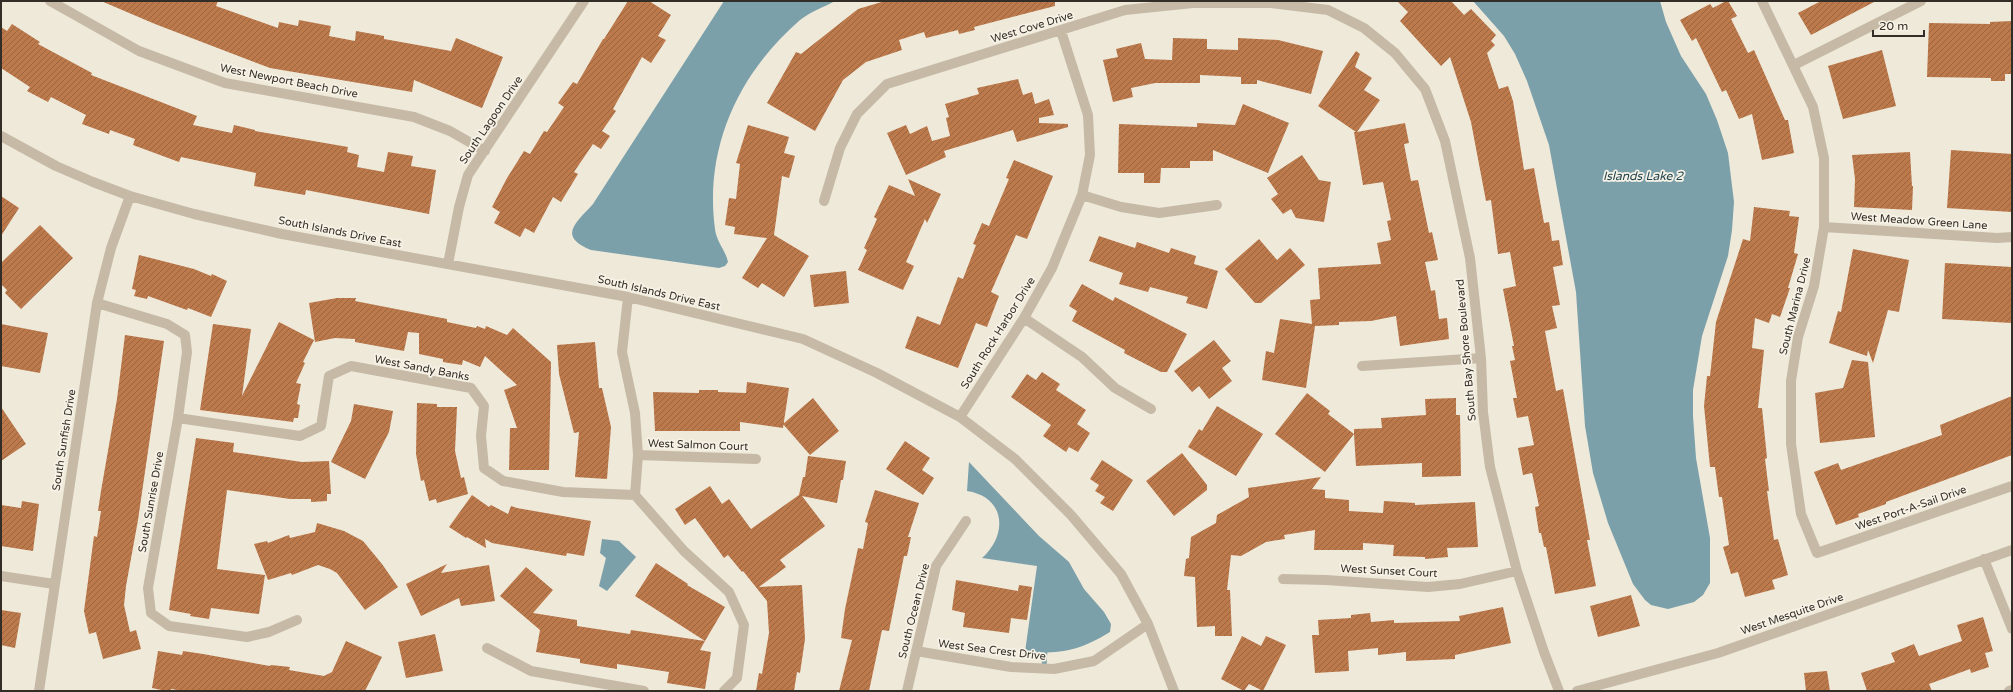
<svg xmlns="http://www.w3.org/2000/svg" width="2013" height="692" viewBox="0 0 2013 692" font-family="'Varela Round',sans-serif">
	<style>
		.water { fill: #7ba0aa }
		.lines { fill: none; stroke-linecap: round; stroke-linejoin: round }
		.stream { stroke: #7ba0aa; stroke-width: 5 }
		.building { fill: url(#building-hatch) }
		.minor { stroke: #c6baa7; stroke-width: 10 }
		.labels { text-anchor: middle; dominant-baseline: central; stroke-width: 3.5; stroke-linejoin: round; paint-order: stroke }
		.street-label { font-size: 11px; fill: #332d27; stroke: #f7f2e6 }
		.water-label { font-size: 12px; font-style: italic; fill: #204651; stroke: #f7f2e6 }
	</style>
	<defs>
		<pattern id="building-hatch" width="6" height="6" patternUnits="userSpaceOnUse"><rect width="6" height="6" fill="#bc794b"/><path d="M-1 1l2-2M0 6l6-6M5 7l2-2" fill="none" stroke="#99643e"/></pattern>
	</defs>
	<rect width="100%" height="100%" fill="#efe9da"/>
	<path class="water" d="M724 1H835C824 7 810 12 800 20 739 73 704 147 715 229 716 241 726 251 728 262L725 266 719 268 591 250C557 236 576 223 593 204Z
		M1473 1H1660L1666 22 1681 56 1706 94 1717 120 1728 153 1734 202 1732 230 1728 256 1702 336 1693 390V416L1696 458 1710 538V583L1703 595 1694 602 1668 609 1651 605 1645 600 1633 584 1608 523 1593 473 1585 426 1576 292 1549 145 1527 81 1515 54 1504 36Z
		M969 462 1039 536 1069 562 1084 589 1104 612 1111 624 1110 632C1079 651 1061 654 1025 652L1037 566 982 558C1008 535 1006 497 967 491Z
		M602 539 619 541 636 557 607 591 599 586 606 558 600 553Z"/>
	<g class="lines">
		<path class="stream" d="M1044 669 1045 648"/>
	</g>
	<path class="building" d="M101 1H218L216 6 278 28 279 22 298 26 299 20 331 26 329 36 355 41 356 31 384 36V39L451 51 456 38 503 57 482 108 414 80 412 92 270 68 155 24Z
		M628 1H649L671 15 658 36 666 40 651 63 642 57 613 109 616 111 602 131 610 136 601 149 593 144 574 172 578 174 561 202 553 197 534 233 525 228 520 237 494 223 500 212 492 207 507 178 524 151 530 154 544 131 547 132 564 107 558 103 573 82 577 84 603 39H604Z
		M885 1H1055V6L974 27 975 30 959 34 958 30 926 38 924 32 899 40 902 50 866 62 843 80 815 131 767 103 796 52 801 54 858 9Z
		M1397 1H1451L1464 15 1471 9 1496 35 1491 41 1495 45 1487 53 1499 89 1508 86 1513 101 1524 170 1534 168 1544 223 1549 222 1552 241 1559 240 1563 265 1553 267 1560 305 1552 306 1557 328 1545 331 1556 391 1563 389 1590 540H1587L1596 586 1555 594 1546 547H1544L1541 533H1539L1535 507 1539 506 1532 473 1523 475 1518 448 1534 445 1528 416 1517 418 1513 398H1517L1510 361 1515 360 1512 346H1514L1503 289 1516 286 1510 252 1498 254 1491 200 1486 201 1471 122 1450 57 1441 66 1400 21 1408 12Z
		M1726 1H1728L1737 16 1731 19 1748 53 1754 50 1785 120H1788L1794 153 1762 160 1752 114 1739 119 1726 90 1722 92 1696 38 1692 41 1680 20 1710 4 1713 8Z
		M1821 1H1876L1811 35 1798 13Z
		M2012 21V74H2005V81H1991V78L1927 77 1929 23 1990 24V22Z
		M12 24 40 42 38 44 92 73 91 75 197 116 193 125 232 133 234 125 255 130V131L348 147 347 152 359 155 357 167 384 172 388 152 413 156 411 166 436 170 429 214 306 190 305 195 254 186 256 173 181 157 179 162 133 145 135 139 110 130 109 134 82 124 86 115 51 97 48 102 27 91 30 87 1 68V27L7 31Z
		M1173 38 1207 39V49L1238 50V38L1278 40 1323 51 1311 94 1257 80V84H1241V77L1200 75V83H1155L1131 88 1133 97 1113 102 1103 60 1118 57 1116 49 1141 43 1145 59 1172 60Z
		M1882 50 1896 106 1843 119 1828 66Z
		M1356 51 1360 54 1355 67 1372 78 1364 90 1380 100 1357 132 1405 123 1409 143 1404 144 1411 181 1418 180 1429 233 1432 232 1438 260 1425 262 1431 291 1435 290 1439 319 1447 318 1449 339 1400 346 1396 316 1371 321 1339 322V325L1315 326 1306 388 1262 380 1266 351 1274 353 1280 319 1312 324 1310 300 1320 299 1318 268 1381 264 1377 243 1391 240 1387 221 1391 220 1383 182 1363 185 1354 132H1356L1318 106Z
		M1018 79 1023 95 1032 92 1035 104 1049 99 1054 115 1039 118V123L1068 124V127L1017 142 1013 130 944 151 946 157 906 175 887 133 906 125 910 134 927 126 932 141 950 136 946 118 949 117 945 104 979 94 977 88Z
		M1243 104 1289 123 1268 173 1213 150V161H1190V168H1161L1160 183H1144V173H1118L1119 124 1197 127V123L1235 125Z
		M748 125 789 137 784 153 795 156 789 178 782 176 774 235 809 256 784 297 762 283 758 288 742 278 767 238 734 234 735 227 725 225 729 198 736 199 740 164 736 163Z
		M1951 150 2012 154V212L1947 208Z
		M1910 152 1912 186H1913L1912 210 1854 207 1855 179 1852 155Z
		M1302 155 1319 180 1331 182 1324 222 1296 218 1291 209 1283 214 1271 199 1278 194 1267 178Z
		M1014 160 1053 176 1027 239 1016 235 991 292 999 296 987 327 976 323 958 368 905 348 917 316 940 325 958 277 963 279 976 245 973 244 982 223 989 226 1009 179 1006 178Z
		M908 179 941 194 927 223 925 219 906 262 914 266 903 290 858 270 867 250 864 248 877 219 874 217 889 185 915 196Z
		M1 196 19 208 1 236Z
		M1754 207 1790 211 1789 216 1799 217 1794 253 1798 254 1788 288H1790L1780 317 1772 314 1769 323 1755 318 1752 348 1764 350 1758 408H1762L1767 458 1765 459 1769 491H1767L1774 540 1778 539 1788 575 1772 580 1775 589 1745 597 1738 572 1731 574 1723 547 1729 545 1722 497H1719L1715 467H1710L1704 406 1707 376H1710L1716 322 1743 239 1750 241Z
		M40 225 73 258 21 309 5 293 7 290 1 284V263Z
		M1099 236 1135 248 1137 242 1169 253 1171 248 1196 256 1194 264 1218 271 1207 309 1186 303 1188 297 1150 287 1148 292 1119 284 1123 273 1089 261Z
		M1259 239 1277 260 1290 248 1305 265 1261 303H1255L1225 269Z
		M1853 249 1909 260 1899 312 1888 310 1873 363 1868 350 1867 356 1829 343 1838 311 1841 312Z
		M139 255 194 269 211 276 212 274 227 281 211 317 188 308 187 310 148 296 147 299 134 296 136 290 132 289Z
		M1945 263 2012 267V323L1942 319Z
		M846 271 849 303 814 307 810 275Z
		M1082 284 1113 301 1115 297 1187 334 1167 372H1161L1124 353 1125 350 1072 321 1077 311 1069 306Z
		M337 298H356L355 301 447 319V322L476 328 477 326 485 329 486 326 507 335 513 328 551 362 549 470H509L510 428H517L504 390 517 385 485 356 480 367 463 360 462 365 443 362V359L419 354V333L408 332 404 351 355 342V339L335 338 315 342 309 303Z
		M279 322 314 340 303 362 305 363 296 383 301 384 297 404 300 405 298 418H294L293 422 200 410 213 324 251 329 242 396Z
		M1 324 48 333 40 373 1 366Z
		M125 335 164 341 138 520 126 586 124 605 130 632 136 630 141 649 103 659 96 632 89 634 84 611 94 536 97 537 101 511H98L101 491 117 399Z
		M1214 340 1231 361 1222 368 1232 381 1209 399 1199 386 1192 392 1174 371Z
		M595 342 599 388H602L611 427 607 479 575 477 579 432 574 433 559 374 557 345Z
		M1852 360 1868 362 1875 437 1820 443 1815 393 1843 388Z
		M1042 372 1060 384 1056 390 1086 410 1077 424 1090 433 1078 452 1069 447 1066 452 1043 436 1051 425 1011 397 1027 374 1036 380Z
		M747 382 789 388 783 428 740 422V431H655L653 392 699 393V390H718V392L746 393Z
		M1307 393 1330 411 1328 414 1354 434V429L1382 428 1381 418 1426 415 1425 399 1456 398V415H1460L1461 476 1422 477V463L1356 466 1354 434 1325 472 1275 434Z
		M2012 396V455L1886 502V504L1858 514 1859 517 1836 525 1814 472 1838 463 1841 470 1942 435 1940 425Z
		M813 398 839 431 810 455 783 424Z
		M417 403 437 404V407H457L455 451 461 478 464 477 468 494 437 503 436 499 429 501 424 480 421 481 416 454Z
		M354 404 393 411 389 432 365 479 331 462 351 421Z
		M1217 406 1263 434 1236 476 1188 447 1199 429 1202 431Z
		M1 407 26 444 1 461Z
		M196 438 234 443 233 452 302 462 329 461 331 494H327V501L311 502V499H290L227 490 217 569 265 575 259 614 211 608 209 619 190 616 191 614 169 610Z
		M905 441 930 458 922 470 934 478 923 495 886 469Z
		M1182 453 1207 485V490L1174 516 1146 481Z
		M808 456 846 461 843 480H841L837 503 802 496 825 526 780 560 786 567 759 587 802 585 805 639 800 673 797 672 794 691H756L759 673 762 674 769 633 767 601 743 571 742 572 728 555 724 558 695 518 685 525 675 509 710 486 722 504 729 499 751 529 799 495 803 477H805Z
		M1102 460 1133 480 1113 511 1100 503 1105 497 1095 491 1099 485 1090 479Z
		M1321 477 1312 489 1325 490V498L1349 500V511L1383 513 1384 501 1415 503V505L1475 502 1478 547 1447 548 1448 557 1425 559V557L1393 556 1394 545 1363 543V550H1314L1315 530 1284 535 1285 539 1266 542 1241 556 1231 555 1227 590H1230L1232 636H1215V626L1197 627 1195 577 1184 576 1186 559 1189 558 1191 537 1216 523 1217 515 1249 497 1248 488Z
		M875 490 919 503 908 537H911L907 556H904L889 631 882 630 869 691H839L852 640 841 638 845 609 858 548 863 549 868 523 865 522Z
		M472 495 489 507 491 505 508 514 511 506 517 508 591 521 584 556 567 553 566 556 537 551 492 543 485 539 486 548 467 537 466 538 449 527Z
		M22 501 39 504 33 551 1 546V505L21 508Z
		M317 523 344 531 363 541 382 564 398 587 365 610 337 573 330 569 318 565 292 575 291 573 268 580 254 544 267 541 268 543 289 535 290 538 315 532Z
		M656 563 688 584 687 585 725 607 705 641 635 596Z
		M447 564 441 573 489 565 495 601 461 606 459 598 421 616 406 584Z
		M526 567 553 590 533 613 577 620V626L630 634 631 630 705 641 700 650 711 652 705 689 667 683 669 672 617 664V669L580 663V659L536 652 540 630 500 596Z
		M956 580 1018 591 1019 585 1032 587 1027 620 1011 618 1009 633 963 627 965 613 952 610Z
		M1631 595 1640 626 1598 637 1590 606Z
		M1503 607 1511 643 1455 655V659L1406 661V652L1378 655V648L1348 651 1349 671 1315 673 1312 635H1319L1318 620 1351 618V615L1370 613 1371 622 1394 620V623L1460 621 1459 616Z
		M1 610 21 613 15 648 1 645Z
		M1983 617 1993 651 1985 653 1989 667 1971 673 1970 669 1929 684 1932 691H1867L1861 673 1895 662 1891 653 1914 644 1919 656 1962 641 1957 625Z
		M435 634 443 671 406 678 398 642Z
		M1242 636 1261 646 1266 636 1286 645 1263 691 1249 684 1244 691 1221 679Z
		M346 641 382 657 365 691H184L171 689V691H166L152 688 158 651 182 655 183 651 203 654 270 666 271 665 290 667 289 670 324 676 332 672Z
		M1827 671 1830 691H1806L1804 673Z"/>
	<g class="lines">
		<path class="minor" d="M50 1 139 51 225 83 414 117 450 131 485 151
			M1762 1 1813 107 1824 158V227L1814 286 1798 337 1791 381V444L1801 514 1817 553 2012 486
			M1794 65 1921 1
			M1 136 56 166 93 182 130 196 194 214 282 234 628 297 803 339 877 373 960 417 1015 459 1071 515 1121 574 1148 624 1174 691
			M1082 195 1121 207 1159 213 1217 205
			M824 201 840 148 857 114 887 84 1125 10 1193 3H1271L1328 10 1364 28 1395 53 1425 89 1445 141 1470 258 1481 358 1483 412 1490 467 1517 571 1544 652 1559 691
			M1824 227 1997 238 2012 237
			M448 264 459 207 468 175 584 1
			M628 297 622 352 635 413 638 455 635 495 684 551 729 592 744 625 737 678 724 691
			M97 303 167 324 185 335 187 352 178 418 148 588 151 613 169 626 247 637 269 632 297 620
			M1024 318 1082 357 1115 388 1151 409
			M1362 366 1481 358
			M960 417 1024 318 1052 268 1082 195 1090 155 1088 115 1061 31
			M178 418 300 436 321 426 329 376 351 366 471 388 484 406 481 436 484 468 503 481 563 492 635 495
			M638 455 756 459
			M1984 559 2012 629
			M1 576 54 584
			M1283 579 1326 580 1428 587 1460 584 1517 571
			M487 648 531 671 644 691
			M916 651 1011 667 1054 669 1094 661 1148 624
			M39 691 97 303 111 248 130 196
			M907 691 936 566 966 521
			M1577 691 1718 653 2012 550
			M2009 691 2012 690"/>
	</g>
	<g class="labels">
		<g class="street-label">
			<text transform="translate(1032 27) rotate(-17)">West Cove Drive</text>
			<text transform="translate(289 81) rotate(11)">West Newport Beach Drive</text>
			<text transform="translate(491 120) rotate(-56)">South Lagoon Drive</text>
			<text transform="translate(1919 221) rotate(4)">West Meadow Green Lane</text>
			<text transform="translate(340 232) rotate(11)">South Islands Drive East</text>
			<text transform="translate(659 293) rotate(13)">South Islands Drive East</text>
			<text transform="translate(1795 306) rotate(-76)">South Marina Drive</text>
			<text transform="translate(998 333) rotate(-58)">South Rock Harbor Drive</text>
			<text transform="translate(1466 350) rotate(-95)">South Bay Shore Boulevard</text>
			<text transform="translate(422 368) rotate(11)">West Sandy Banks</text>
			<text transform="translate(64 440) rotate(-81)">South Sunfish Drive</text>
			<text transform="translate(698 445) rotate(2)">West Salmon Court</text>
			<text transform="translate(151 502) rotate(-80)">South Sunrise Drive</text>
			<text transform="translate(1911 508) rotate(-19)">West Port-A-Sail Drive</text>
			<text transform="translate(1389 571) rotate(3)">West Sunset Court</text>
			<text transform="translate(914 611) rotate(-76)">South Ocean Drive</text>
			<text transform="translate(1792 614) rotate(-19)">West Mesquite Drive</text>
			<text transform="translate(992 650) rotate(7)">West Sea Crest Drive</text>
		</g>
		<g class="water-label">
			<text x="1643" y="176">Islands Lake 2</text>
		</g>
	</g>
	<rect width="2013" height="692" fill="none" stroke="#332d27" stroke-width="4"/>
	<path d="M1873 30v6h51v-6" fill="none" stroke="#332d27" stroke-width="2"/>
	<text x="1879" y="30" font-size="12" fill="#332d27" stroke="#f7f2e6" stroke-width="3" paint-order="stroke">20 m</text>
</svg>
